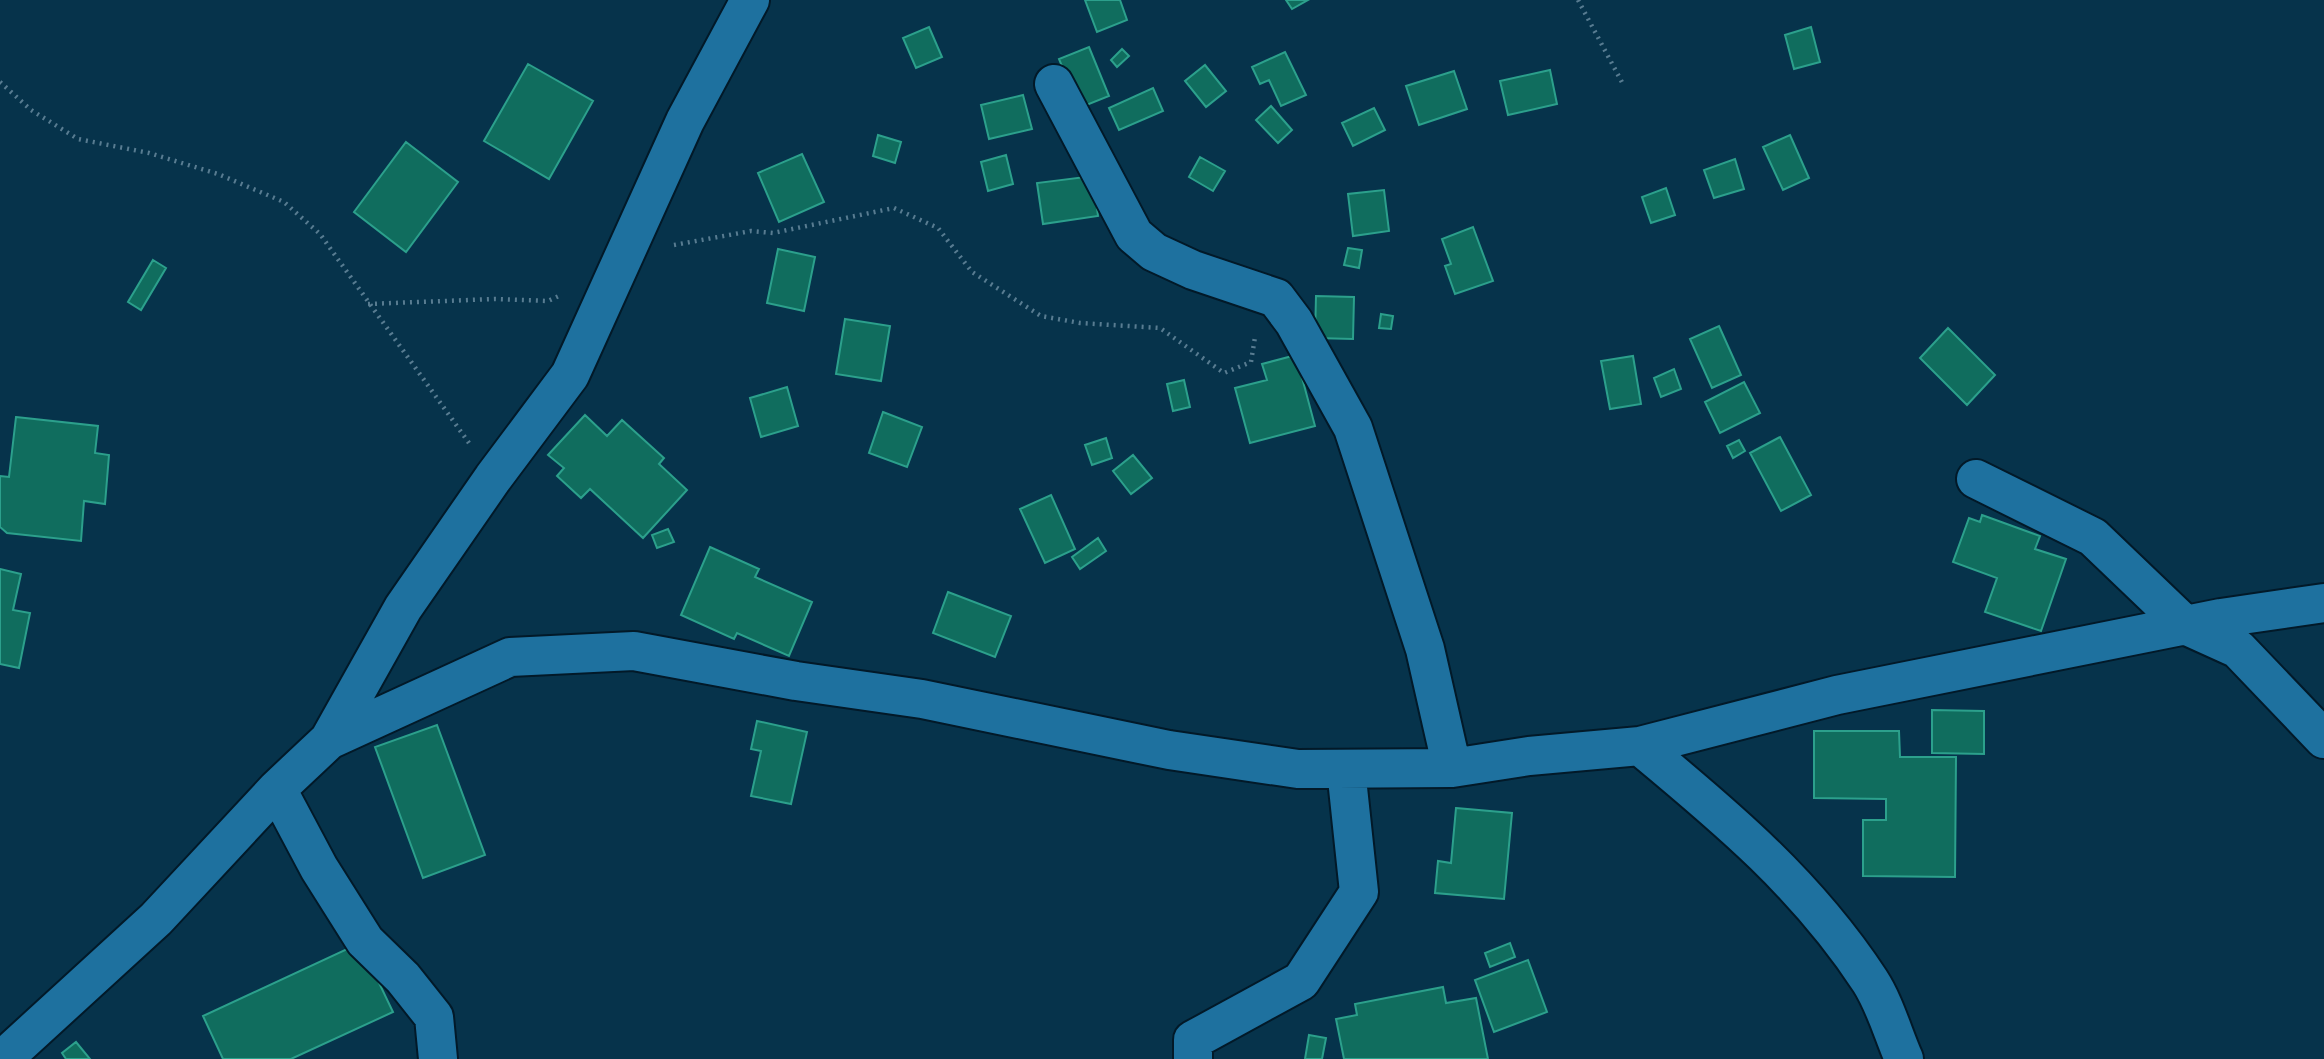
<svg xmlns="http://www.w3.org/2000/svg" width="2324" height="1059" viewBox="0 0 2324 1059" font-family="'PT Sans Narrow',sans-serif">
	<style>
		.building { fill: #106d5e; stroke: #2ca08c; stroke-width: 2 }
		.lines { fill: none; stroke-linecap: round; stroke-linejoin: round }
		.minor-casing { stroke: #021928; stroke-width: 42 }
		.path { stroke: #587c91; stroke-width: 4.5; stroke-dasharray: 2 5; stroke-linecap: butt }
		.minor { stroke: #1e719f; stroke-width: 38 }
	</style>
	<rect width="100%" height="100%" fill="#06334b"/>
	<path class="building" d="M1085 0H1120L1127 20 1097 32Z
		M1286 0H1308L1292 9Z
		M929 27 942 57 916 68 903 38Z
		M1811 27 1820 62 1794 69 1785 35Z
		M1089 47 1109 96 1079 108 1059 59Z
		M1122 49 1129 56 1117 67 1111 60Z
		M1285 52 1306 95 1281 106 1269 80 1260 84 1252 67Z
		M528 64 593 101 549 179 484 141Z
		M1205 65 1226 91 1206 107 1185 81Z
		M1550 70 1557 104 1508 115 1500 81Z
		M1454 71 1467 109 1419 125 1406 86Z
		M1153 88 1163 111 1119 130 1109 108Z
		M1023 95 1032 129 989 139 981 105Z
		M1271 106 1292 130 1278 143 1256 120Z
		M1374 108 1385 130 1353 146 1342 123Z
		M878 135 901 142 895 163 873 156Z
		M1790 135 1809 178 1783 190 1763 147Z
		M406 142 458 182 406 252 354 212Z
		M802 154 824 202 779 222 758 173Z
		M1006 155 1013 184 988 191 981 162Z
		M1200 157 1225 171 1213 191 1189 177Z
		M1735 159 1744 189 1714 198 1704 170Z
		M1093 176 1098 216 1043 224 1037 183Z
		M1666 188 1675 215 1651 223 1642 197Z
		M1384 190 1389 231 1353 236 1348 194Z
		M1473 227 1493 281 1455 294 1445 266 1451 264 1442 239Z
		M1348 248 1362 250 1359 268 1344 265Z
		M778 249 815 257 804 311 767 303Z
		M153 260 166 268 141 310 128 302Z
		M1316 296 1354 297 1353 339 1315 338Z
		M1381 314 1393 316 1391 329 1379 328Z
		M845 319 890 326 881 381 836 374Z
		M1719 326 1741 375 1712 388 1690 339Z
		M1948 328 1995 375 1967 405 1920 358Z
		M1296 355 1315 426 1250 443 1235 388 1267 380 1262 364Z
		M1633 356 1641 404 1610 409 1601 361Z
		M1674 369 1681 389 1661 397 1654 378Z
		M1184 380 1190 407 1173 411 1167 384Z
		M1744 382 1760 413 1720 433 1705 402Z
		M787 387 798 426 761 437 750 398Z
		M883 412 922 427 907 467 869 453Z
		M585 415 607 436 622 420 664 458 659 464 687 490 643 538 590 489 581 498 557 476 564 468 548 455Z
		M16 417 98 426 95 453 109 455 105 504 84 501 81 541 7 533 0 527V476L9 477Z
		M1780 437 1811 495 1781 511 1750 453Z
		M1106 438 1112 458 1092 465 1085 445Z
		M1739 440 1745 451 1733 458 1727 446Z
		M1133 455 1152 478 1131 494 1113 471Z
		M1051 495 1075 549 1045 563 1020 509Z
		M1982 515 2040 536 2035 549 2066 559 2041 631 1985 612 1997 578 1953 562 1969 518 1980 522Z
		M668 529 674 542 657 548 652 535Z
		M1098 538 1106 551 1080 569 1072 557Z
		M710 547 759 569 755 577 812 602 789 656 737 633 734 639 681 615Z
		M0 569 21 574 13 610 30 613 19 668 0 664Z
		M948 592 1011 616 995 657 933 633Z
		M1932 710 1984 711V754L1932 753Z
		M757 721 807 732 791 804 751 796 761 751 751 749Z
		M437 725 485 855 423 878 375 747Z
		M1814 731H1899L1900 757H1956L1955 877 1863 876V820H1886V799L1814 798Z
		M1456 808 1512 813 1504 899 1435 893 1438 861 1451 863Z
		M360 943 393 1012 291 1059H223L203 1016Z
		M1510 943 1515 957 1490 967 1485 953Z
		M1528 960 1547 1012 1494 1032 1475 980Z
		M1443 987 1446 1003 1476 998 1488 1059H1344L1336 1019 1357 1015 1355 1004Z
		M1309 1035 1326 1038 1322 1059H1305Z
		M76 1042 90 1059H66L62 1053Z"/>
	<g class="lines">
		<defs>
			<path id="minor" d="M1054 84 1134 235 1154 252 1193 270 1276 298 1294 322 1353 428 1425 649 1452 768
				M1976 479 2093 537 2185 625 2238 649 2324 739
				M329 740 510 657 634 651 796 681 922 699 1169 750 1298 769 1452 768 1529 756 1640 746 1837 695 2221 618 2324 603
				M1640 746C1727 818 1807 885 1870 981 1885 1004 1893 1034 1904 1059
				M277 789 319 868 365 941 403 978 434 1017 438 1059
				M3 1059 156 919 277 789 329 740 403 608 493 478 570 375 685 121 750 0
				M1193 1059V1040L1301 981 1359 892 1346 769"/>
		</defs>
		<use href="#minor" class="minor-casing"/>
		<path class="path" d="M1578 0 1624 86
			M0 82 31 110 78 139 149 153 218 174 284 202 320 234 469 443
			M674 245 751 231 773 233 894 208 938 228 972 272 1041 316 1080 323 1160 328 1224 373 1251 362 1255 337
			M368 304 495 299 548 301 561 295"/>
		<use href="#minor" class="minor"/>
	</g>
</svg>
